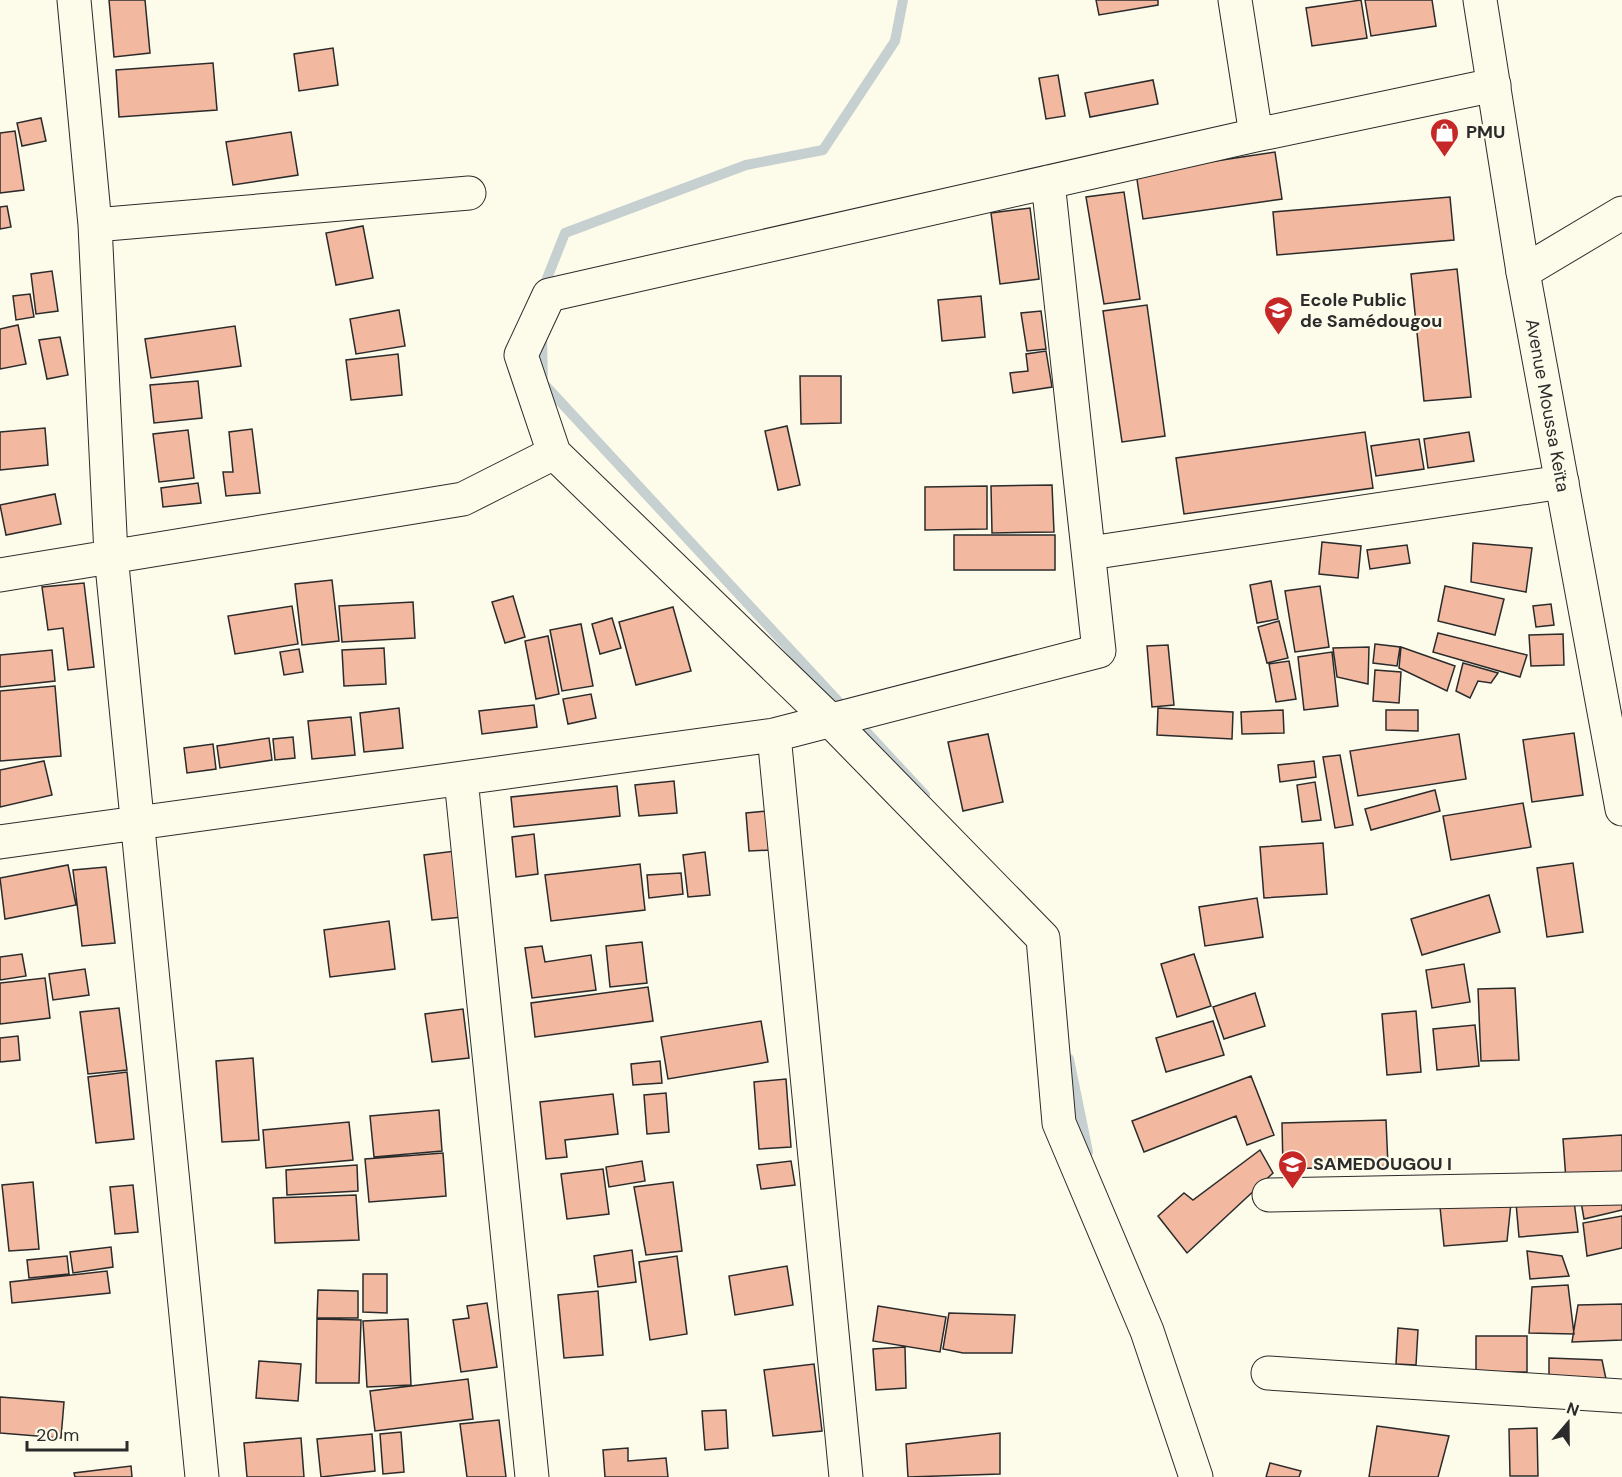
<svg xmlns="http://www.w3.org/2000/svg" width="1622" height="1477" viewBox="0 0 1622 1477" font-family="'DM Sans',sans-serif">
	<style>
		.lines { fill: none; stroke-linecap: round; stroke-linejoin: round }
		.stream { stroke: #c7d0d0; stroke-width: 10 }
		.building { fill: #f2b8a0; stroke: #2b2b2b; stroke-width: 1.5 }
		.minor-casing { stroke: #2b2b2b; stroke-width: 35 }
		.major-casing { stroke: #2b2b2b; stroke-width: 35 }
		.minor { stroke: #fdfbea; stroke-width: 33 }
		.major { stroke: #fdfbea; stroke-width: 33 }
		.labels { text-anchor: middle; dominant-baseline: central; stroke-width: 4.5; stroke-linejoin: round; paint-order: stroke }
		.poi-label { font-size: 18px; font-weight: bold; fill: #2b2b2b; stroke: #fdfbea; text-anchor: start }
		.street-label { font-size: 18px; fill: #2b2b2b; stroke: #fdfbea }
	</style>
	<rect width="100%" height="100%" fill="#fdfbea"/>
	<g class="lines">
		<path class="stream" d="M542 291 565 233 746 165 823 150 895 41 903 0
			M542 334 543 383 925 795
			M1069 1059 1088 1152"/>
	</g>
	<path class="building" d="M109 0H145L150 53 114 57Z
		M1096 0H1158V5L1099 15Z
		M1361 0 1367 38 1312 46 1306 8Z
		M1365 0H1432L1436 26 1371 36Z
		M333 48 338 85 299 91 294 54Z
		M213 63 217 110 119 117 116 70Z
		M1058 75 1065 116 1046 119 1039 78Z
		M1153 80 1158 104 1090 117 1085 93Z
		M41 118 46 141 22 146 17 123Z
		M15 131 24 190 0 193V133Z
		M291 132 298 175 233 185 226 142Z
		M1275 152 1282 199 1143 219 1136 173Z
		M1124 192 1140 299 1104 304 1086 197Z
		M1450 197 1454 240 1277 255 1273 212Z
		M7 206 11 227 0 229V207Z
		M1030 208 1039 279 1000 284 991 213Z
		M363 226 373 278 336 285 326 233Z
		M1457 269 1471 397 1424 401 1411 274Z
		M52 271 58 311 36 314 31 274Z
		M30 294 34 317 16 320 13 296Z
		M981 296 985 337 942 341 938 300Z
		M1147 305 1165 436 1122 442 1103 311Z
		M399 310 405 346 356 354 350 319Z
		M1041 311 1046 349 1027 351 1021 313Z
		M18 325 26 364 0 369V329Z
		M235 326 241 366 151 378 145 339Z
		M60 337 68 375 47 379 39 340Z
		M1046 351 1052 387 1013 393 1010 373 1028 371 1026 354Z
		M398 354 402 395 351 400 346 360Z
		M800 376H841V423L801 424Z
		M198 381 202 418 154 423 150 385Z
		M787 426 800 485 778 490 765 431Z
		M45 428 48 465 0 470V432Z
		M252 429 260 493 226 496 223 472H233L229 432Z
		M188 430 194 478 159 482 153 434Z
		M1365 432 1373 488 1184 514 1176 458Z
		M1469 432 1474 461 1428 468 1424 439Z
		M1419 439 1424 469 1376 476 1371 446Z
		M198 483 201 503 163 507 161 488Z
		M1052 485 1054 532 992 533 991 486Z
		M987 486V529L925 530V487Z
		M55 494 61 524 6 535 0 505Z
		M954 535H1055V570H954Z
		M1322 542 1361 546 1358 578 1319 574Z
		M1473 543 1532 548 1526 592 1471 582Z
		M1407 545 1410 563 1370 569 1367 550Z
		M332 580 339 641 302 645 295 584Z
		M1271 581 1278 619 1257 623 1250 585Z
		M84 583 94 667 68 670 63 628 48 630 42 587Z
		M1320 586 1329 647 1295 652 1285 591Z
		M1445 586 1504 599 1495 635 1438 621Z
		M513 596 525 637 505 643 492 602Z
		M413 602 415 638 342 642 339 606Z
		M1551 604 1554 625 1536 627 1533 606Z
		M292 606 298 644 235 654 228 616Z
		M673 607 691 671 636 685 619 622Z
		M612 618 621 648 600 654 592 624Z
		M1279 621 1288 658 1267 663 1258 627Z
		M581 624 593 686 562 691 550 630Z
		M1438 633 1527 655 1520 677 1433 652Z
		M1563 634 1564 665 1531 666 1529 635Z
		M548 636 559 694 536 699 525 641Z
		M1375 644 1400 647 1397 666 1373 663Z
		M1168 645 1174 705 1152 707 1147 646Z
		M1369 647 1368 684 1337 677 1333 648Z
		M1401 647 1455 666 1447 691 1399 668Z
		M384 648 386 684 344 686 342 650Z
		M299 649 303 672 284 675 280 652Z
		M52 650 55 681 0 687V655Z
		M1332 652 1338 706 1304 710 1298 657Z
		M1289 661 1296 699 1276 702 1269 664Z
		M1463 663 1498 673 1491 683 1478 681 1470 698 1456 691Z
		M1375 670 1401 672 1399 703 1373 701Z
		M55 686 61 756 0 761V691Z
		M591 694 596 718 568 724 563 699Z
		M534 705 537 727 482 734 479 711Z
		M399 708 403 748 364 752 360 713Z
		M1158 708 1233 712 1232 739 1157 735Z
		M1283 710 1284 733 1242 734 1241 712Z
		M1386 710H1418V731L1386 730Z
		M351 717 355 755 312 759 308 721Z
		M1574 733 1583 795 1532 802 1523 740Z
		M988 734 1003 802 963 811 948 742Z
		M1459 734 1466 779 1358 796 1350 751Z
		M293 737 295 758 275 760 273 739Z
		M269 738 272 760 220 768 217 746Z
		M213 744 216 769 187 773 184 748Z
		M1340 755 1353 825 1335 828 1323 757Z
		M44 761 52 795 0 807V770Z
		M1314 761 1316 777 1280 782 1278 765Z
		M674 781 677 813 639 816 635 785Z
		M1315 782 1321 820 1302 822 1297 785Z
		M617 786 620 816 514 827 511 797Z
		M1435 790 1440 811 1371 830 1365 809Z
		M1523 803 1531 847 1451 860 1443 816Z
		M767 811 771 850 749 851 746 813Z
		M534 834 538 874 516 877 512 837Z
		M1323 843 1327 894 1264 898 1260 847Z
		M455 851 463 917 432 920 424 855Z
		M705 852 710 895 688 897 683 855Z
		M1573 863 1583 932 1547 937 1537 868Z
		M640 864 645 910 551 921 545 875Z
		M68 865 76 905 5 919 0 878Z
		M106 867 115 943 82 946 73 870Z
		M681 873 683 894 649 898 647 875Z
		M1489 895 1500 932 1422 955 1411 919Z
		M1257 898 1263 937 1205 946 1199 907Z
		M389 921 395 969 330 977 324 930Z
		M642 942 647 983 610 987 606 946Z
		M542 946 545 962 591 955 596 990 532 998 525 948Z
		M22 954 26 976 0 980V957Z
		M1194 954 1211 1006 1177 1017 1161 964Z
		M1464 964 1470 1002 1432 1008 1426 970Z
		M85 969 89 995 53 1000 49 974Z
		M45 978 50 1018 0 1024V983Z
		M648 987 653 1021 535 1037 531 1003Z
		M1515 988 1519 1060 1481 1061 1478 989Z
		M1255 993 1265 1026 1224 1039 1213 1007Z
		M119 1008 127 1070 88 1074 80 1012Z
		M463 1009 469 1058 432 1062 425 1014Z
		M1416 1011 1421 1072 1387 1075 1382 1014Z
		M761 1021 768 1062 668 1079 661 1037Z
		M1213 1021 1224 1055 1166 1072 1156 1038Z
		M1475 1025 1479 1066 1437 1070 1433 1029Z
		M18 1036 20 1060 0 1062V1038Z
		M253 1058 259 1140 222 1142 216 1061Z
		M660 1061 662 1083 633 1085 631 1064Z
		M127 1072 134 1139 96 1143 88 1077Z
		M1251 1076 1274 1135 1247 1145 1236 1116 1144 1152 1132 1121Z
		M786 1079 791 1147 759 1149 754 1082Z
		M666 1093 669 1132 647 1134 644 1095Z
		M613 1094 618 1134 565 1140 567 1157 546 1159 540 1102Z
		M439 1110 442 1151 374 1157 370 1116Z
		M1386 1120 1388 1166 1283 1169 1282 1123Z
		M349 1122 353 1160 266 1168 263 1130Z
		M1622 1135V1176L1566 1180 1563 1139Z
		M1260 1150 1273 1173 1187 1253 1158 1216 1184 1193 1193 1200Z
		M443 1153 446 1196 369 1202 365 1159Z
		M642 1161 645 1181 609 1187 606 1167Z
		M791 1161 795 1185 761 1189 757 1165Z
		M357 1165 358 1191 287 1195 286 1170Z
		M603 1169 609 1214 567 1219 561 1174Z
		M33 1182 39 1249 9 1251 2 1185Z
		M673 1182 682 1251 646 1255 634 1187Z
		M133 1185 138 1232 115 1234 110 1187Z
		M356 1195 359 1240 275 1243 273 1198Z
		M1622 1195V1210L1584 1219 1580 1196Z
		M1574 1201 1578 1232 1519 1237 1516 1203Z
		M1511 1203 1507 1241 1444 1246 1440 1207Z
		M1622 1216V1248L1587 1256 1583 1223Z
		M111 1247 113 1267 73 1273 70 1252Z
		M632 1250 636 1282 598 1287 594 1256Z
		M1527 1251 1562 1256 1569 1276 1530 1279Z
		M67 1256 69 1274 29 1278 27 1260Z
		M677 1256 687 1334 650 1340 639 1262Z
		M787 1266 793 1305 735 1315 729 1276Z
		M107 1271 110 1293 12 1303 10 1282Z
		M363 1274H387V1313L363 1312Z
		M1568 1285 1574 1334 1529 1333 1532 1287Z
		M318 1290 358 1291V1318H317Z
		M598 1291 603 1355 564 1358 558 1295Z
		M487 1303 497 1367 461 1372 453 1320 469 1318 467 1306Z
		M1622 1304V1340L1572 1342 1578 1305Z
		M878 1306 946 1317 940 1352 873 1341Z
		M949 1313 1015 1315 1012 1353H963L943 1349Z
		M317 1319 361 1320 359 1383H316Z
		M408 1319 411 1385 367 1387 363 1321Z
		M1398 1328 1418 1330 1416 1365 1396 1364Z
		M1476 1336H1527V1372H1476Z
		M905 1347 906 1388 876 1390 873 1349Z
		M1549 1358 1602 1360 1607 1384 1549 1378Z
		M259 1361 301 1364 298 1401 256 1398Z
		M814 1364 822 1431 773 1436 764 1370Z
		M468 1379 473 1419 375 1431 370 1391Z
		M0 1397 64 1402 61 1438 0 1433Z
		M726 1410 728 1448 705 1450 702 1411Z
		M499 1420 506 1477H467L460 1424Z
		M1377 1426 1449 1436 1438 1477H1369Z
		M1537 1428 1538 1476H1510L1509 1429Z
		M401 1432 404 1472 383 1474 380 1434Z
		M1000 1433V1474L908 1477 906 1444Z
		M372 1434 375 1471 321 1477 317 1439Z
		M301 1438 304 1477H247L244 1443Z
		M628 1448V1461L666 1458 668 1477H605L603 1450Z
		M1270 1463 1301 1471 1299 1477H1266Z
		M131 1466 132 1477H75L74 1473Z"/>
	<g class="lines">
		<defs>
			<path id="minor" d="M74 0 95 225 111 555 202 1477
				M1235 0 1256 135
				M95 225 469 193
				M1523 272 1622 213
				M1090 553 1562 482
				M0 575 463 499 554 453
				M774 735 846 1477
				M461 779 532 1477
				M0 842 774 735 1099 651 1048 182
				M1269 1195 1622 1188
				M1268 1373 1622 1396
				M1196 1477 1147 1331 1059 1123 1043 938 829 719 554 453 521 355 549 295 1256 135 1494 85"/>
			<g id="major">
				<path id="s1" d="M1480 0 1523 272 1622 809"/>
			</g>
		</defs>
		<use href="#minor" class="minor-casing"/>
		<use href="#major" class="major-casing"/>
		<use href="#minor" class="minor"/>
		<use href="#major" class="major"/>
	</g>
	<defs>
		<symbol id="shop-pin" viewBox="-11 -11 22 30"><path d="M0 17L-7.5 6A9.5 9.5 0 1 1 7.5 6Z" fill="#c62828" stroke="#fdfbea"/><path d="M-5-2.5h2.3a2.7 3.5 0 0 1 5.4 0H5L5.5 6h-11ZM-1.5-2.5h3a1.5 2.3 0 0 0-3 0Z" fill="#fff"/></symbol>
		<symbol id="school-pin" viewBox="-11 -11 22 30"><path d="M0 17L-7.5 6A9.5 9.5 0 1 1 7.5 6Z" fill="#c62828" stroke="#fdfbea"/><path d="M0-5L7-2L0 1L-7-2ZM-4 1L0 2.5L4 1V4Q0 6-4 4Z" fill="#fff"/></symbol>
	</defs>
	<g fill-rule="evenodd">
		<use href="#shop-pin" x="1428" y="116" width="33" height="45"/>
		<use href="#school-pin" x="1262" y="294" width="33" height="45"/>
		<use href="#school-pin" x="1276" y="1148" width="33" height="45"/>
	</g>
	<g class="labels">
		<g class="poi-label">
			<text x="1466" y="132">PMU</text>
			<text x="1300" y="300">Ecole Public<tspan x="1300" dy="21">de Samédougou</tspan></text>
			<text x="1313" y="1164">SAMEDOUGOU I</text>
		</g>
		<g class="street-label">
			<text stroke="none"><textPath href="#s1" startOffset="411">Avenue Moussa Keïta</textPath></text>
		</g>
	</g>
	<g transform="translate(1568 1423) rotate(20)" stroke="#fdfbea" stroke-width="4.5" paint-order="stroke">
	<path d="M0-4.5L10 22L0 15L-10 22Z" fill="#2b2b2b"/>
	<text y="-9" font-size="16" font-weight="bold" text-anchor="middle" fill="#2b2b2b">N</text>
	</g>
	<path d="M27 1441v9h100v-9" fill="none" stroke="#2b2b2b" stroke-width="3"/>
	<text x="36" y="1441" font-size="18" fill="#2b2b2b" stroke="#fdfbea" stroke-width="4.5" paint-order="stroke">20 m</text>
</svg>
